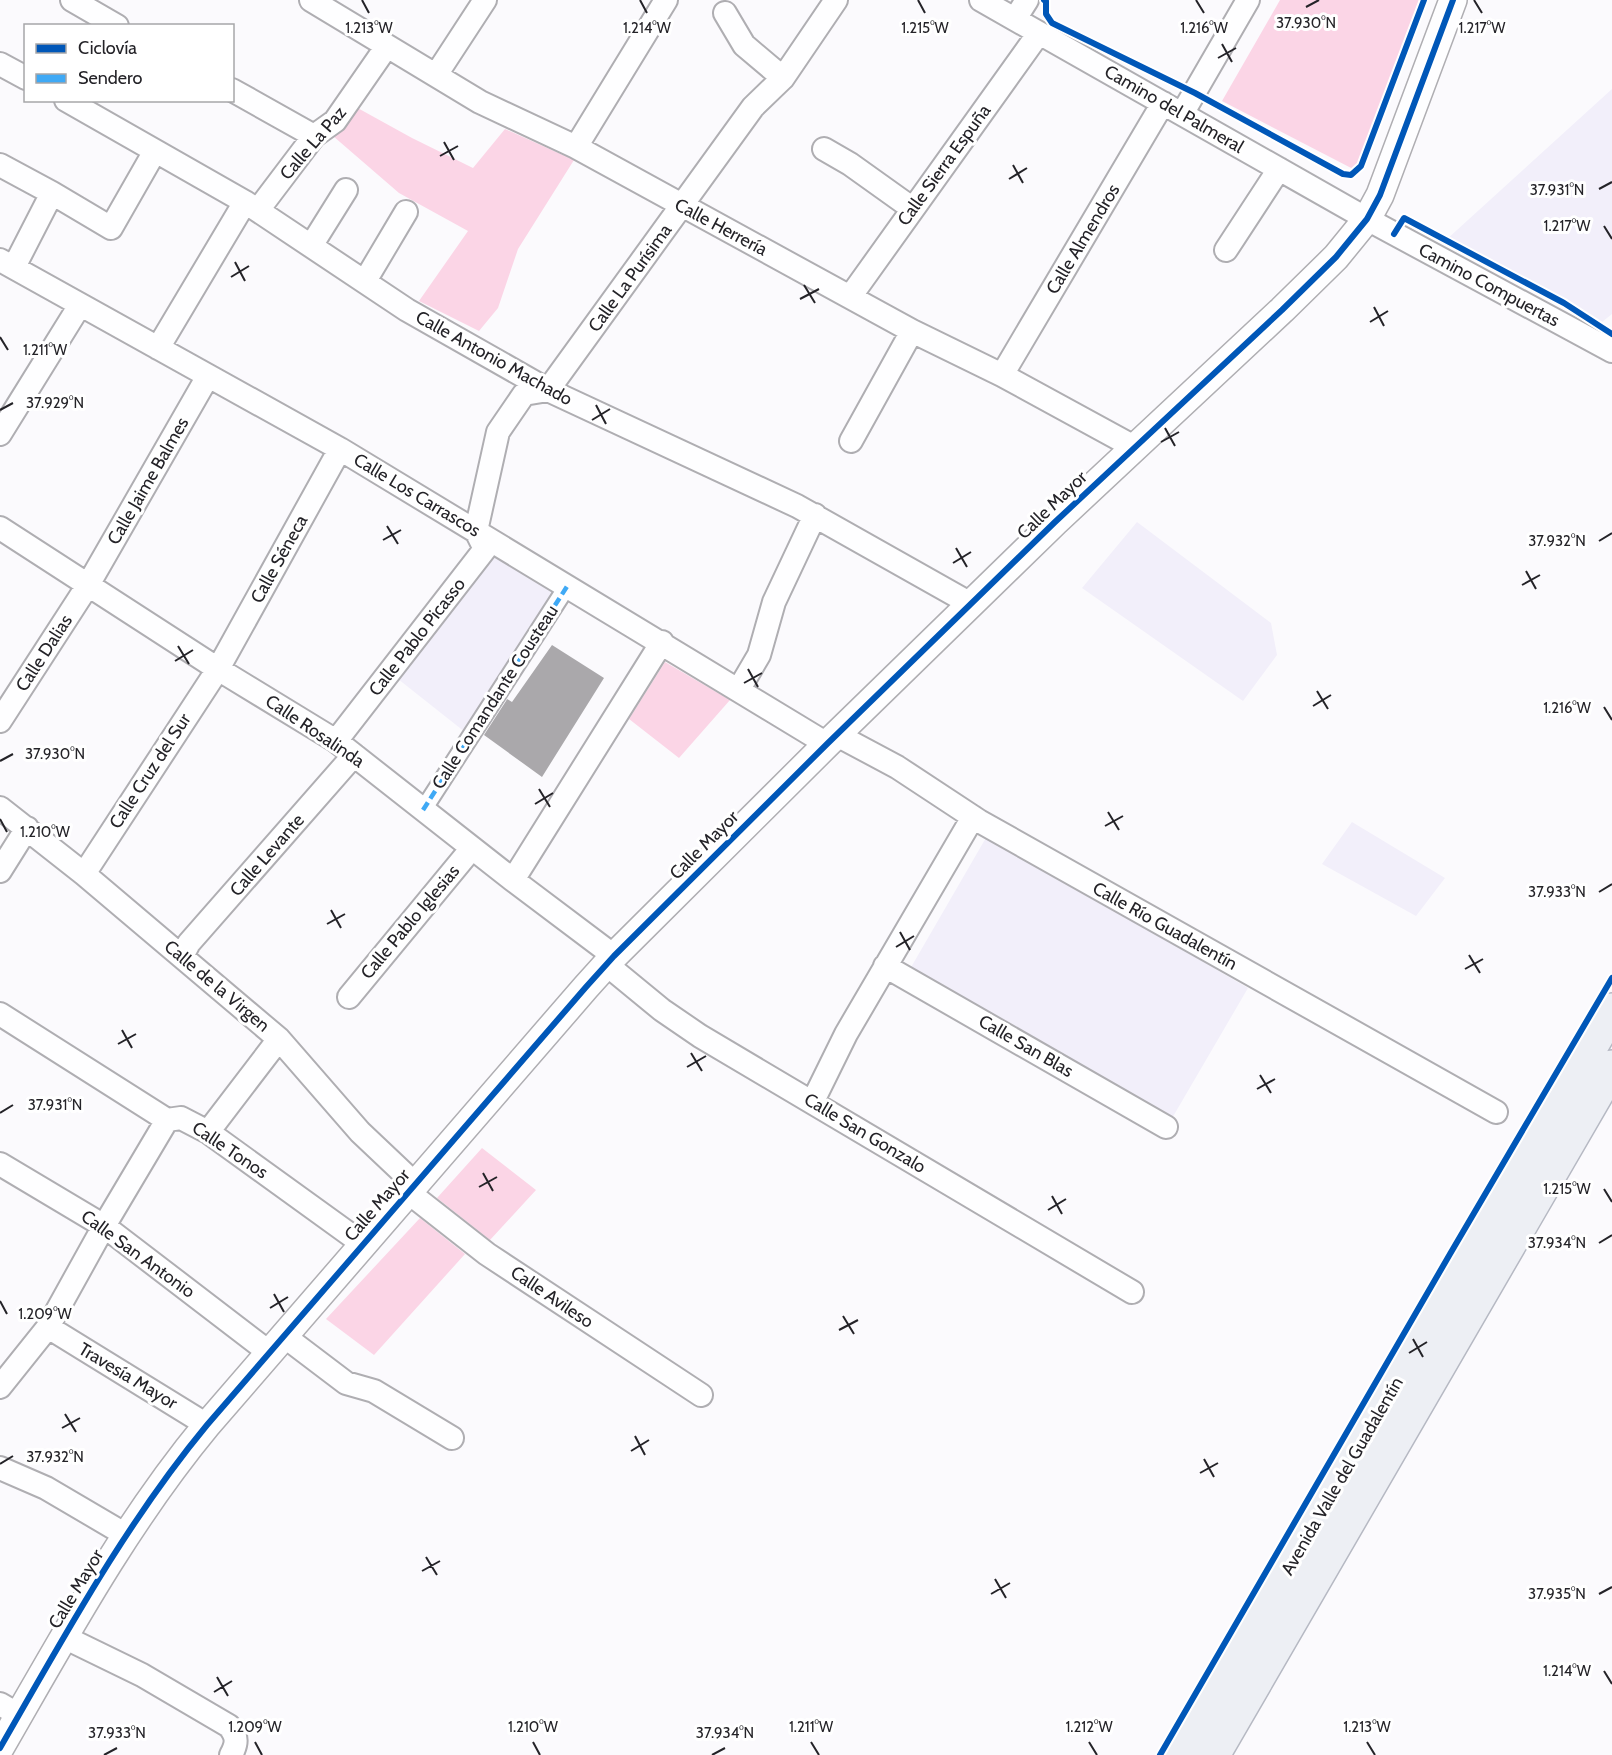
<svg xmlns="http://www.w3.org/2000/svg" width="1612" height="1755" viewBox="0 0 1612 1755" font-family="Cabin,sans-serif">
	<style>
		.built { fill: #f2effa }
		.green { fill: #fbd5e6 }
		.building { fill: #aaa8ab }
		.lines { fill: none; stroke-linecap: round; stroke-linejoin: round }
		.pedestrian-casing { stroke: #afaeb2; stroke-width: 20 }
		.minor-casing { stroke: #afaeb2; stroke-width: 26 }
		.tertiary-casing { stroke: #afaeb2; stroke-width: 30 }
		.primary-casing { stroke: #b6b9c3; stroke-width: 36 }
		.pedestrian { stroke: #fefeff; stroke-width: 16 }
		.minor { stroke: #fefeff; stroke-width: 22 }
		.tertiary { stroke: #fefeff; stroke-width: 27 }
		.primary { stroke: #edeff4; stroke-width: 33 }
		.quiet { stroke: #3fa9f5; stroke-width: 4.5; stroke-dasharray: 9 4.5; stroke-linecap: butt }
		.cycleway-casing { stroke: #fff; stroke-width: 10 }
		.cycleway { stroke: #0057b8; stroke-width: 6 }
		.ticks { fill: none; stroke: #242328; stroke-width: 2 }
		.labels { text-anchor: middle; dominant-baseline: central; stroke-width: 6; stroke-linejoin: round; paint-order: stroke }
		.street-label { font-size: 18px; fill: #242328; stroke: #fff }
		.ticks-label { font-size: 15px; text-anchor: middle; fill: #242328; stroke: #fff; stroke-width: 6; stroke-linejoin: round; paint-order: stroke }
	</style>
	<rect width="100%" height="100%" fill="#fbfafd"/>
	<path class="built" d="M1612 89V314L1597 326 1564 303 1446 240Z
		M1137 522 1271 623 1277 655 1243 701 1082 588Z
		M494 554 568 585 470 736 398 679Z
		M1352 822 1445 878 1416 916 1322 864Z
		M987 836 1248 988 1171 1120 910 969Z"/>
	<path class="green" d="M1280 0H1419L1355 170 1222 101Z
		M354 106 412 138 473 168 505 129 574 160 518 249 498 308 479 331 419 301 468 231 399 193 333 136Z
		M665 662 730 700 679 758 629 719Z
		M482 1148 536 1190 490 1240 437 1198Z
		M420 1218 465 1254 374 1355 326 1319Z"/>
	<path class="building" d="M552 645 604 678 542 777 484 735 506 701 507 699 512 702Z"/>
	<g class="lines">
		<defs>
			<path id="pedestrian" d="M423 810 568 585"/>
			<path id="minor" d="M72 0 117 26
				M311 0 480 102 576 147 912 331 1002 375 1134 447
				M981 0 1367 219 1612 351
				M725 13 744 45 783 78
				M1015 19 1027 0
				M0 64 26 78
				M436 75 485 0
				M232 90 314 136
				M66 100 245 202 407 310 548 390 797 506 971 604
				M1182 114 1248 0
				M576 147 666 0
				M824 149 850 164 913 209
				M0 165 52 193 14 267
				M52 193 111 228 155 151
				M258 210 314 136 335 121 387 46
				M311 246 346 190
				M1226 250 1279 169
				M0 260 340 449 827 744
				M365 281 406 212
				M850 297 1039 33
				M158 348 245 202
				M1002 375 1163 103
				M0 434 80 305
				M851 441 912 331
				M0 528 218 669 336 741 513 880 614 956
				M739 689 759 655 774 602 815 515
				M0 721 88 585 208 376
				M837 735 897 767 979 821 1496 1112
				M336 741 485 549 476 531 498 432 524 394 548 390 753 107 783 78 836 0
				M0 808 84 874 279 1039 360 1132 415 1184
				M0 871 27 828
				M84 874 218 669 340 449
				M513 880 662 642
				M182 956 189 943 354 755
				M606 964 662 1010 700 1036 1132 1292
				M885 966 1166 1127
				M349 997 472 848
				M0 1014 167 1120 181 1118 208 1132 363 1244
				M813 1101 846 1034 973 817
				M208 1132 279 1039
				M0 1164 104 1226 270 1353
				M408 1192 487 1254 701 1395
				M48 1327 207 1425
				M284 1336 346 1383 374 1391 452 1438
				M0 1387 48 1327 104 1226 167 1120
				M0 1468 46 1488 126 1535
				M64 1637 142 1675 229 1726C238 1737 237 1744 231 1755
				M0 1704 19 1715"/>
			<path id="tertiary" d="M0 1748C64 1637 125 1524 207 1425L586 987 614 956 827 744 1055 522 1282 310 1336 257 1367 219 1380 195 1453 0"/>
			<path id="primary" d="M1180 1755 1612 1010
				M1213 1755 1612 1067"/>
		</defs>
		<use href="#pedestrian" class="pedestrian-casing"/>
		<use href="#minor" class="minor-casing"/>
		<use href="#tertiary" class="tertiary-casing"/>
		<use href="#primary" class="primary-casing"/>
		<use href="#pedestrian" class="pedestrian"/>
		<use href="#minor" class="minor"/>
		<use href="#tertiary" class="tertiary"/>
		<use href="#primary" class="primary"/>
		<path class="quiet" d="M423 810 568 585"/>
		<defs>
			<path id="cycleway" d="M1044 0 1046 1V14L1052 23 1195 93 1343 174 1351 175 1361 166 1424 0
				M1394 234 1404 218 1564 303 1612 334
				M0 1748C64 1637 125 1524 207 1425L586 987 614 956 827 744 1055 522 1282 310 1336 257 1367 219 1380 195 1453 0
				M1160 1755 1450 1254 1612 978"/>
		</defs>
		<use href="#cycleway" class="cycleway-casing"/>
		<use href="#cycleway" class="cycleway"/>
	</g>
	<path class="ticks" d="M362 0 369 13M640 0 647 13M918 0 925 13M1196 0 1204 13M1474 0 1482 13M1306 7 1319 0M1222 44 1232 62M1218 58 1236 48M444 142 454 160M440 156 458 146M1013 165 1023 183M1009 179 1027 168M1599 189 1612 182M1604 226 1612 239M235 262 245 281M231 277 249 266M804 285 815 303M800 299 819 289M1374 307 1384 326M1370 322 1388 311M0 337 8 350M596 405 606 424M0 410 13 403M592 420 610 409M1165 428 1175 446M1161 442 1179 432M387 526 398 544M383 540 401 530M1599 541 1612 533M956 548 967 567M953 563 971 552M1526 571 1536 589M1522 585 1540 575M178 646 189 664M175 661 193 650M748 669 758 687M744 683 762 673M1317 691 1328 709M1313 706 1331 695M1604 707 1612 720M0 761 13 754M539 789 550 807M535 804 553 793M1108 812 1119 830M0 819 7 832M1105 826 1123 816M1599 892 1612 884M331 910 341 928M327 924 345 914M900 932 910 950M896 947 914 936M1469 955 1480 973M1465 969 1483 959M122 1030 132 1048M118 1044 136 1034M691 1053 702 1071M687 1067 706 1056M1260 1075 1271 1093M1257 1089 1275 1079M0 1113 13 1105M483 1173 493 1191M479 1187 497 1177M1604 1189 1612 1202M1052 1196 1062 1214M1048 1210 1066 1199M1599 1243 1612 1235M274 1294 284 1312M0 1301 7 1314M270 1308 288 1297M843 1316 854 1334M839 1330 858 1320M1413 1339 1423 1357M1409 1353 1427 1342M65 1414 76 1432M62 1428 80 1418M635 1436 645 1455M631 1451 649 1440M1204 1459 1214 1477M0 1464 13 1456M1200 1473 1218 1463M426 1557 437 1575M422 1571 440 1561M995 1579 1006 1598M991 1594 1010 1583M1599 1594 1612 1587M1604 1671 1612 1684M217 1677 228 1696M214 1692 232 1681M255 1742 262 1755M533 1742 540 1755M811 1742 819 1755M1089 1742 1097 1755M1367 1742 1375 1755M104 1755 117 1748M712 1755 725 1748"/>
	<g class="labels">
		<g class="street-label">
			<text transform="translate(1174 109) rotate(30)">Camino del Palmeral</text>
			<text transform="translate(313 143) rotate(-49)">Calle La Paz</text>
			<text transform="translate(944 165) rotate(-54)">Calle Sierra Espuña</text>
			<text transform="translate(721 227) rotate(28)">Calle Herrería</text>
			<text transform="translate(1083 239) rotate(-59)">Calle Almendros</text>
			<text transform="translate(630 278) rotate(-54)">Calle La Purísima</text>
			<text transform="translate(1489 285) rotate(28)">Camino Compuertas</text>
			<text transform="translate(494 358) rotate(29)">Calle Antonio Machado</text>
			<text transform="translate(148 481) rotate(-60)">Calle Jaime Balmes</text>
			<text transform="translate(417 495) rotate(31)">Calle Los Carrascos</text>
			<text transform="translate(1052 505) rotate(-44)">Calle Mayor</text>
			<text transform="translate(279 559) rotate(-61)">Calle Séneca</text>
			<text transform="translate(417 637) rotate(-52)">Calle Pablo Picasso</text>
			<text transform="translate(44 653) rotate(-57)">Calle Dalias</text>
			<text transform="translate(495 697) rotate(-57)">Calle Comandante Cousteau</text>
			<text transform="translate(315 731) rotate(34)">Calle Rosalinda</text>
			<text transform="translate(150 771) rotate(-57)">Calle Cruz del Sur</text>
			<text transform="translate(704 845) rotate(-45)">Calle Mayor</text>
			<text transform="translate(267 855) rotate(-49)">Calle Levante</text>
			<text transform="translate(410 922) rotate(-50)">Calle Pablo Iglesias</text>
			<text transform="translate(1165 926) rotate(29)">Calle Río Guadalentín</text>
			<text transform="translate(217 986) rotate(40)">Calle de la Virgen</text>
			<text transform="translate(1026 1046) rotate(30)">Calle San Blas</text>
			<text transform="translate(865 1133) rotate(31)">Calle San Gonzalo</text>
			<text transform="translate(230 1150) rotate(34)">Calle Tonos</text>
			<text transform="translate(377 1205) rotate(-49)">Calle Mayor</text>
			<text transform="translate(138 1254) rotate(36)">Calle San Antonio</text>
			<text transform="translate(552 1297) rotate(34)">Calle Avileso</text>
			<text transform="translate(128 1376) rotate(31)">Travesía Mayor</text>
			<text transform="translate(1342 1476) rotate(-60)">Avenida Valle del Guadalentín</text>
			<text transform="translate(76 1589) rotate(-59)">Calle Mayor</text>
		</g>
	</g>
	<g class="ticks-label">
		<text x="1306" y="28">37.930°N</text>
		<text x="369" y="33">1.213°W</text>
		<text x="647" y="33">1.214°W</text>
		<text x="925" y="33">1.215°W</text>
		<text x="1204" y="33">1.216°W</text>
		<text x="1482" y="33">1.217°W</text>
		<text x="1557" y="195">37.931°N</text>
		<text x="1567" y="231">1.217°W</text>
		<text x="45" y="355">1.211°W</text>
		<text x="55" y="408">37.929°N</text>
		<text x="1557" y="546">37.932°N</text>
		<text x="1567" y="713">1.216°W</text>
		<text x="55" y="759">37.930°N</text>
		<text x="45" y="837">1.210°W</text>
		<text x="1557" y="897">37.933°N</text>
		<text x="55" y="1110">37.931°N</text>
		<text x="1567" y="1194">1.215°W</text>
		<text x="1557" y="1248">37.934°N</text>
		<text x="45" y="1319">1.209°W</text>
		<text x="55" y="1462">37.932°N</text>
		<text x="1557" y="1599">37.935°N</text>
		<text x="1567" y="1676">1.214°W</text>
		<text x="255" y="1732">1.209°W</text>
		<text x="533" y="1732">1.210°W</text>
		<text x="811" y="1732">1.211°W</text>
		<text x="1089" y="1732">1.212°W</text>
		<text x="1367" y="1732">1.213°W</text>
		<text x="117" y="1738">37.933°N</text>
		<text x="725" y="1738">37.934°N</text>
	</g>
	<rect x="24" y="24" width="210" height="78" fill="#ffffff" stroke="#a7a7a9" stroke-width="1.5"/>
	<rect x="36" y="44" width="30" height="9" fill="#0057b8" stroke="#a7a7a9" stroke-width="1.5"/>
	<text x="78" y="54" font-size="18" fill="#242328">Ciclovía</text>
	<rect x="36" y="74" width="30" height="9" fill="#3fa9f5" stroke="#a7a7a9" stroke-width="1.5"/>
	<text x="78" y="84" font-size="18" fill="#242328">Sendero</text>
</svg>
